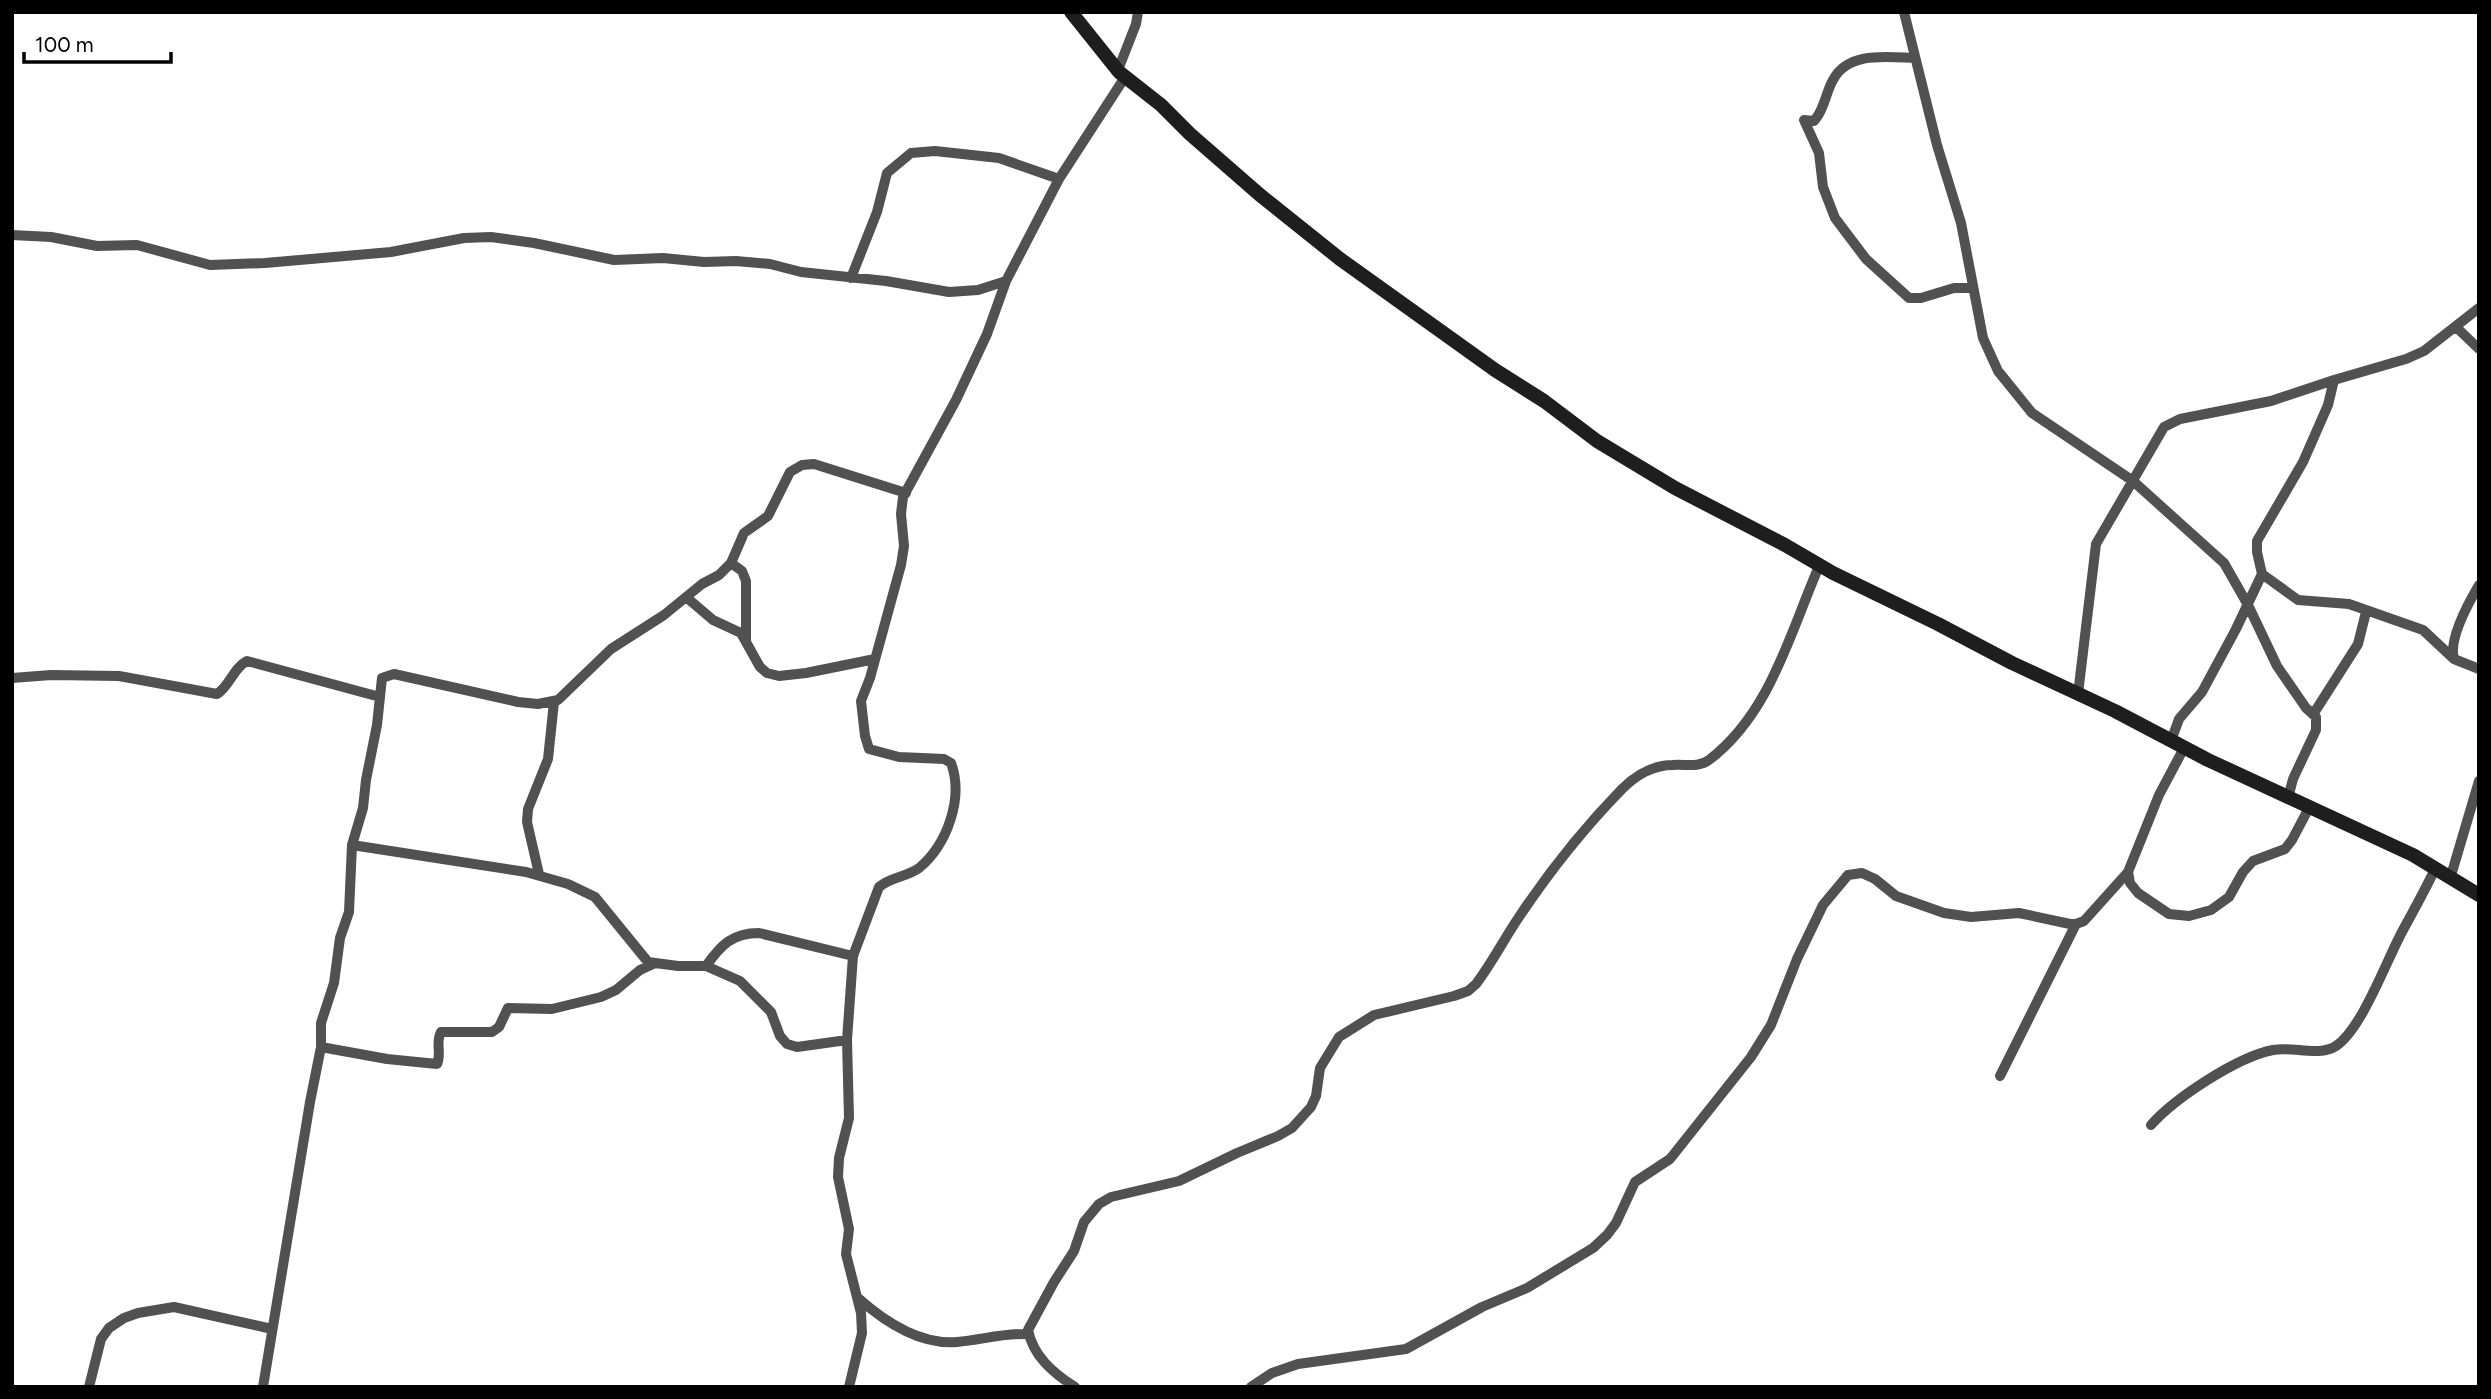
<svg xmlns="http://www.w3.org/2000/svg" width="2491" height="1399" viewBox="0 0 2491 1399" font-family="Figtree,sans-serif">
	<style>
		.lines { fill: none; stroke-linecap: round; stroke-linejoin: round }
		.street { stroke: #515151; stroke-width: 10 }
		.secondary { stroke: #1e1e1e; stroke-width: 14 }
	</style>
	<rect width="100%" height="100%" fill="#fff"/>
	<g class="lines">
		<path class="street" d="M1904 12 1937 145 1961 223 1983 338 1998 371 2032 413 2133 481 2224 563 2248 605 2277 666 2306 708 2316 717V730L2293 779 2288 798
			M1915 58C1887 57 1848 51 1833 80 1826 92 1825 106 1817 117L1814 121 1804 120 1819 153 1823 187 1835 218 1866 259 1909 298H1921L1954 288H1972
			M1118 70 1136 24 1138 12
			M12 235 51 237 97 246 137 245 210 265 265 263 391 252 464 238 491 237 534 243 614 260 663 258 704 262 736 261 770 264 801 272 886 281 949 292 978 290 1006 281
			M851 278 877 212 887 173 911 153 935 151 999 158 1059 179
			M2456 327 2479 349
			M731 563 742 571 746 581V640
			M2262 574 2298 600 2349 604 2423 630 2454 659 2479 669
			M686 597 713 620 741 633 760 667 767 673 779 676 806 673 875 659
			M2454 659C2448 639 2469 602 2479 585
			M12 678 51 675 119 676 217 694C230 686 233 668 247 661L380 697
			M2078 694 2096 544 2164 427 2180 419 2271 401 2334 380 2406 359 2424 351 2479 308
			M2314 713 2358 644 2366 612
			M2171 741 2179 719 2202 692 2236 629 2262 574 2257 552V541L2303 462 2328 405 2334 380
			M352 845 526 872 568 884 595 897 648 962 678 966H706L740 981 771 1012 780 1036 787 1044 797 1047 847 1040
			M2128 872 2130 883 2138 893 2169 914 2189 916 2211 910 2229 897 2243 872 2253 861 2285 849 2292 840 2310 806
			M539 874 527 822 528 809 548 759 554 702
			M2450 879 2479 781
			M706 966C721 945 732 933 759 933L853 956
			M321 1047 387 1059 437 1064C442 1054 435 1042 441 1032H492L499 1027 508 1008 552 1009 601 997 616 990 640 970 653 964
			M2000 1076 2076 924
			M2151 1125C2175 1098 2237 1057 2273 1050 2292 1046 2319 1057 2336 1046 2362 1029 2387 959 2403 930 2414 910 2425 890 2435 869
			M858 1298C885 1322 920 1345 957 1342 981 1340 1004 1333 1028 1334
			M89 1387 101 1339 109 1328 124 1318 138 1313 174 1307 272 1329
			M263 1387 310 1102 321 1047V1023L334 983 340 938 349 912 352 845 363 808 366 780 377 725 382 678 394 674 518 702 538 704 558 700 611 649 664 615 702 584 719 575 731 563 744 533 768 516 790 472 802 465 814 464 906 493
			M849 1387 862 1333 861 1313 846 1254 849 1229 838 1177 839 1158 849 1118 847 1040 853 956 879 887C890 877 907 877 919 868 947 845 964 798 951 763L944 759 899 757 869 749 865 736 861 701 870 678 901 565 904 546 901 514 903 497 956 400 987 334 1006 281 1059 179 1125 77
			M1075 1387C1053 1373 1033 1356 1028 1330L1054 1282 1074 1251 1084 1222 1099 1204 1111 1197 1179 1181 1237 1153 1278 1136 1292 1128 1311 1107 1316 1096 1320 1068 1339 1037 1374 1015 1454 996 1468 991 1476 984C1492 963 1504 939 1519 917 1549 872 1584 828 1622 789 1636 775 1653 765 1673 765 1686 764 1698 768 1709 760 1771 713 1790 632 1820 564
			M1251 1387 1272 1373 1298 1364 1406 1349 1482 1307 1527 1288 1593 1248 1607 1235 1616 1223 1635 1182 1670 1159 1751 1057 1771 1025 1797 959 1823 905 1848 875 1862 873 1875 879 1896 896 1944 913 1971 917 2019 913 2070 924H2076L2084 921 2128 872 2159 795 2184 748"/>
		<path class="secondary" d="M1071 12 1119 72 1161 105 1190 134 1260 195 1340 259 1495 370 1544 401 1597 441 1675 488 1785 545 1833 573 1938 624 2012 663 2115 711 2208 760 2413 855 2479 895"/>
	</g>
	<rect width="2491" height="1399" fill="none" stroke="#000000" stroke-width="28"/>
	<path d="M24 52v10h147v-10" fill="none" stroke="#000000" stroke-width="3.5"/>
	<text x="35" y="52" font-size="21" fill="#000000" stroke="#ffffff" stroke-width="5" paint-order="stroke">100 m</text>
</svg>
